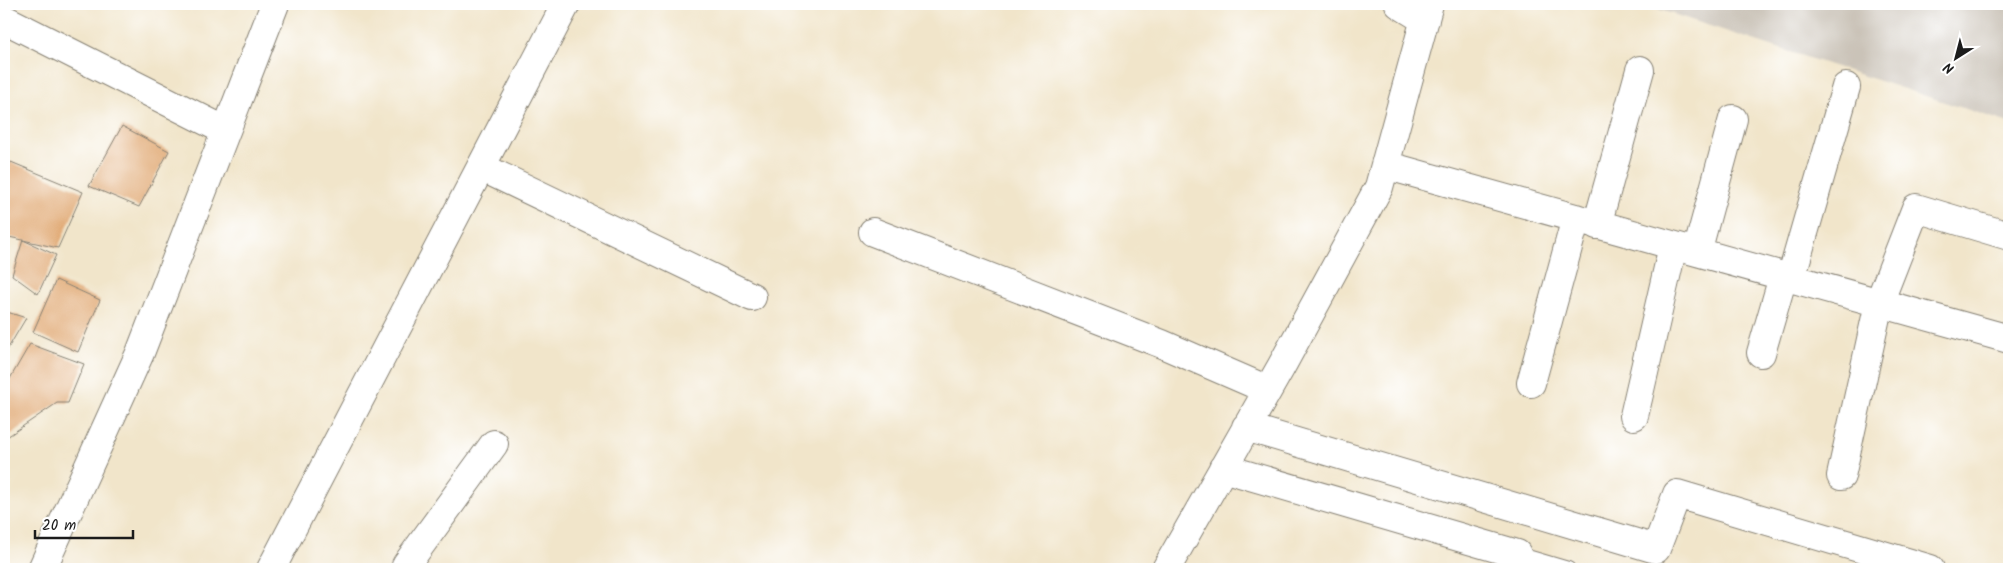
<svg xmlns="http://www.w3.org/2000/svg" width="2013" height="573" viewBox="0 0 2013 573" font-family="Kalam,sans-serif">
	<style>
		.industrial { fill: #cac3b8 }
		.building { fill: #e2ad7a }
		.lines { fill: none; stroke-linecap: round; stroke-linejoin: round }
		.service-casing { stroke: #868073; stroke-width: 16 }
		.minor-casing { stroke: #868073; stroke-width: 30 }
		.service { stroke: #fff; stroke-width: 14 }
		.minor { stroke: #fff; stroke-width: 28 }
	</style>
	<rect width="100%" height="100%" fill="#fff"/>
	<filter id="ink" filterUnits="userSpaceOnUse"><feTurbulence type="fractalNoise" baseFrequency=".02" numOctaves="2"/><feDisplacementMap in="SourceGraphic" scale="10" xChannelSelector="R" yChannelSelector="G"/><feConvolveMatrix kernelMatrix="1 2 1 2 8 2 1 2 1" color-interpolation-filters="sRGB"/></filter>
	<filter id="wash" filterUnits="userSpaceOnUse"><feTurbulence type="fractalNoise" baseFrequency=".0096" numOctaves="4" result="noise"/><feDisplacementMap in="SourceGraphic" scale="20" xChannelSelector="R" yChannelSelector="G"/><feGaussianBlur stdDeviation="1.12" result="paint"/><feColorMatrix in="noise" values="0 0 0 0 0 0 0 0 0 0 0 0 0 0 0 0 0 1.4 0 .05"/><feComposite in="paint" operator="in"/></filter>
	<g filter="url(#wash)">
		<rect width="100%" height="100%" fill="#f1e5ca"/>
		<path class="industrial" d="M1642 4H2009V123Z"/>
		<g id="blocks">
			<path class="building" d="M122 126 169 151 139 207 89 186Z
				M11 162 83 192 58 248 23 240 56 255 38 294 12 275 23 240 4 236V174Z
				M56 280 100 300 78 352 33 332Z
				M4 311 26 318 4 355Z
				M30 344 84 364 68 403H57L4 439V389Z"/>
		</g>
	</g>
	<g filter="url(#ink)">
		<use href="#blocks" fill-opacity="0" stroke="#868073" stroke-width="1"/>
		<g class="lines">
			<defs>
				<path id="service" d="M1513 569 1517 554 1568 569"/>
				<path id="minor" d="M1399 4 1425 20
					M4 19 226 131
					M1385 165 2009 339
					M481 167 752 297
					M1597 225 1640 70
					M873 232 1162 344 1268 390
					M1697 252 1733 119
					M1791 278 1846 87
					M1761 353 1783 277
					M1531 383 1576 218
					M1634 416 1673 246
					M1246 427 1656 549 1677 494 1930 569
					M1223 468 1517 554
					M1841 476 1879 303 1916 208 2009 236
					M42 569 140 353 275 4
					M271 569 566 4
					M406 569V565L494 444
					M1166 569 1281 367 1379 187 1429 4"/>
			</defs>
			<use href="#service" class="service-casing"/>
			<use href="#minor" class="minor-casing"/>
			<use href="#service" class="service"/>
			<use href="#minor" class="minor"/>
		</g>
	</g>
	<rect width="2013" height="573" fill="none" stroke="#fff" stroke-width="20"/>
	<g transform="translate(1956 58) rotate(216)" stroke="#ffffff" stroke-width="4" paint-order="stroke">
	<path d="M0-4L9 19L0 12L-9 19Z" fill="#1c1c1c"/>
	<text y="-8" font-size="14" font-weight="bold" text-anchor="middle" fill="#1c1c1c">N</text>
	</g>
	<path d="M35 530v8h98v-8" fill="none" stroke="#1c1c1c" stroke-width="2.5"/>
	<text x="42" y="530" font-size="15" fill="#1c1c1c" stroke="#ffffff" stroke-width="4" paint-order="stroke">20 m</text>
</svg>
